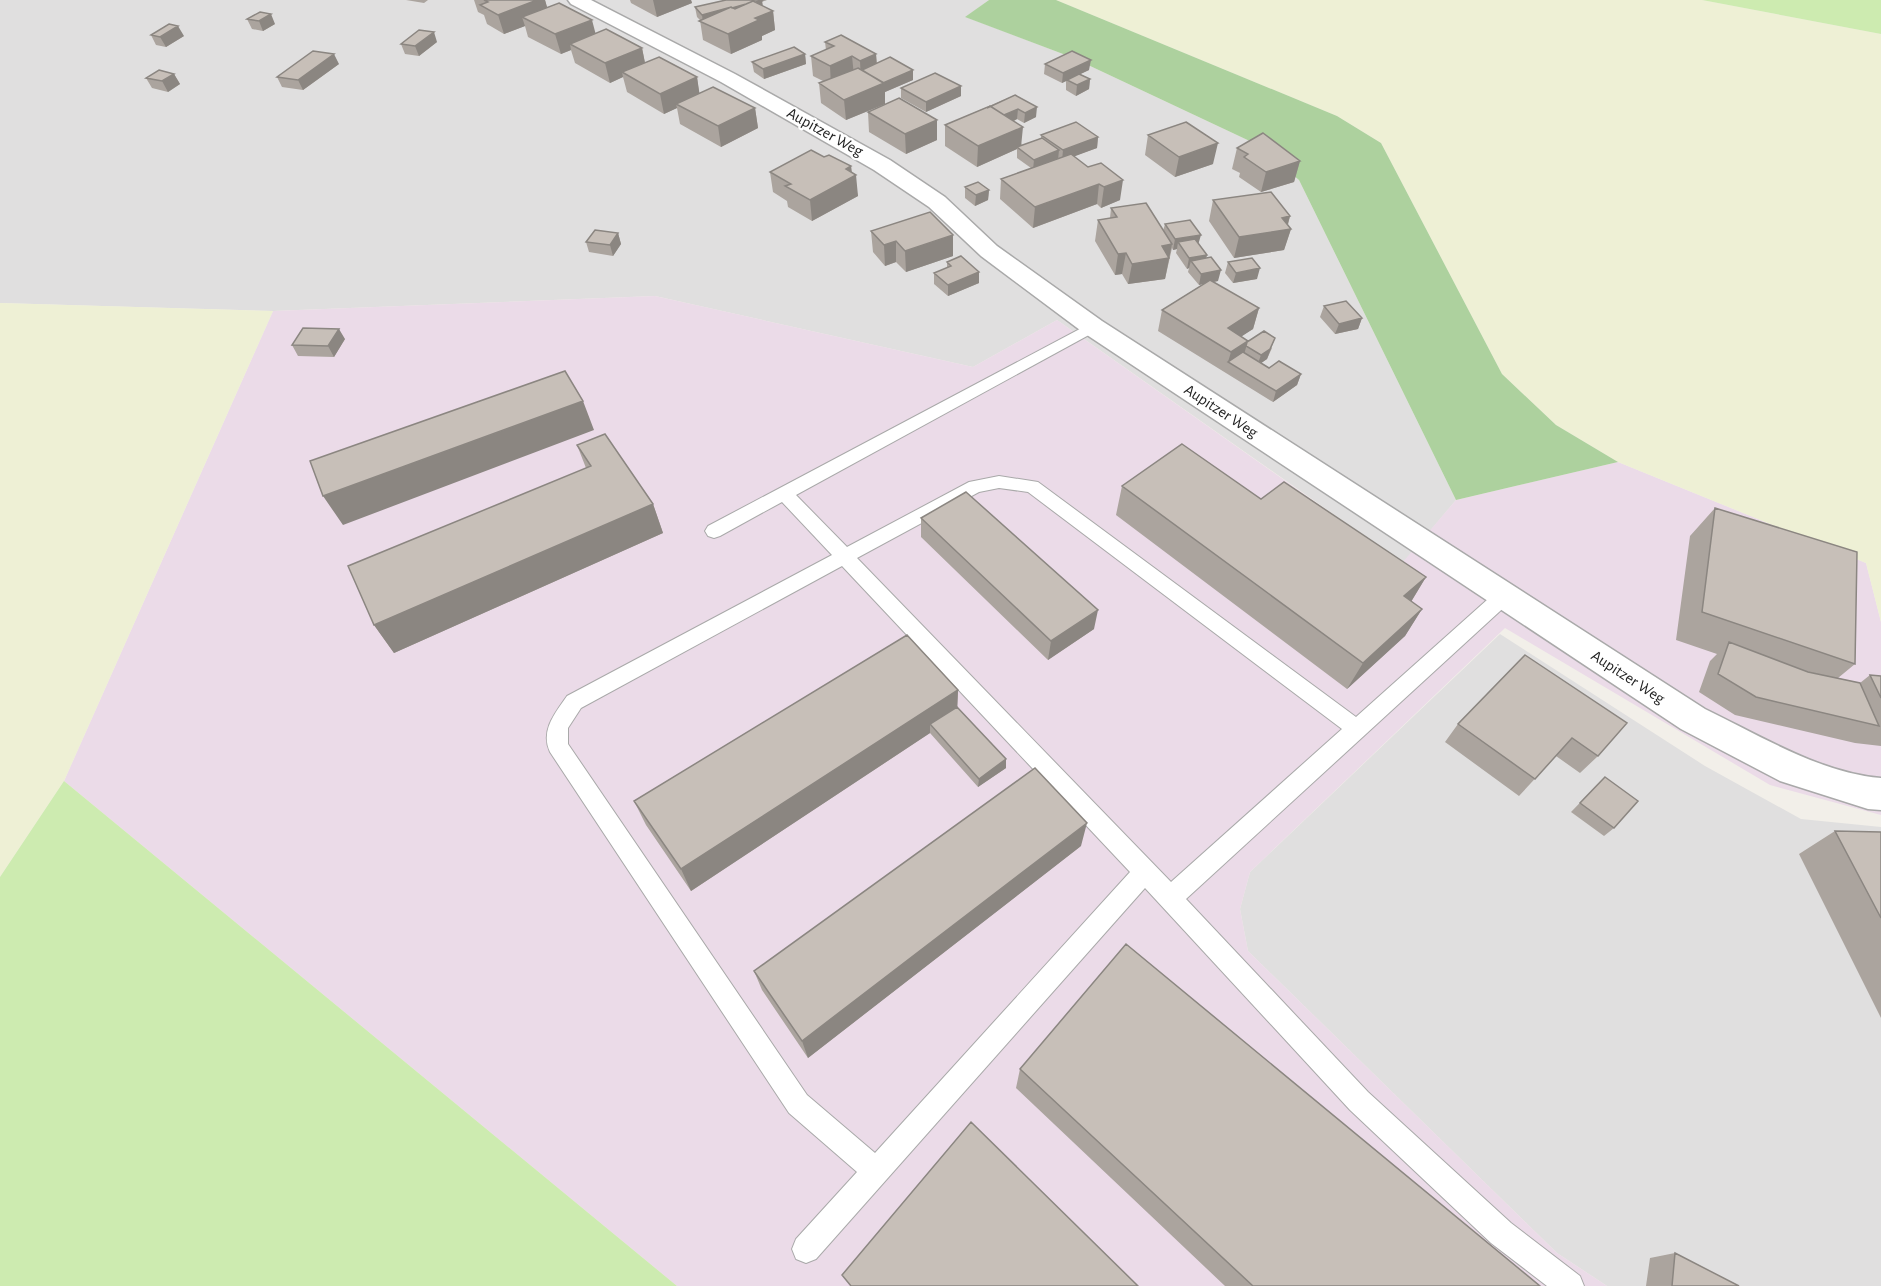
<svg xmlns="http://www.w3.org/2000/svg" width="1881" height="1286" viewBox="0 0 1881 1286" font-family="'Alegreya Sans',sans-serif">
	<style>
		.residential { fill: #e0dfdf }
		.industrial { fill: #ebdbe8 }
		.farmland { fill: #eef0d5 }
		.grass { fill: #cdebb0 }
		.forest { fill: #add19e }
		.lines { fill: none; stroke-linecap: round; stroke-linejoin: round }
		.lane-casing { stroke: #a9a9a9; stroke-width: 2 }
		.street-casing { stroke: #a9a9a9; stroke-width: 3 }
		.lane { fill: #fff; fill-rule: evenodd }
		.street { fill: #fff; fill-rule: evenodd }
		.wall { fill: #aba49e }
		.shaded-wall { fill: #8b8681 }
		.building { fill: #c7bfb8; stroke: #8b8681; stroke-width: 1.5 }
		.labels { text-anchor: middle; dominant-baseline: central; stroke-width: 4.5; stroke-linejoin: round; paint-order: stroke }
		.street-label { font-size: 16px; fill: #222; stroke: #fff }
	</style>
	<rect width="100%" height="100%" fill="#f2efe9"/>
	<path class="residential" d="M0 0H989L966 17 1071 57 1256 144 1299 180 1456 500 1403 563 1057 320 973 367 655 296 273 311 0 303Z
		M1500 634 1705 766 1801 819 1881 827V1286H1607L1557 1253 1248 951 1240 909 1250 872Z"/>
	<path class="industrial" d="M655 296 973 367 1057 320 1402 563 1456 500 1618 462 1866 563 1881 622V815L1770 785 1505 628 1250 872 1240 909 1248 951 1557 1253 1607 1286H677L64 781 273 311Z"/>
	<path class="farmland" d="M1056 0H1702L1881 34V622L1866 563 1618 462 1556 425 1502 374 1381 143 1337 116Z
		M0 303 273 311 64 781 0 877Z"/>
	<path class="grass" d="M1702 0H1881V34Z
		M64 781 677 1286H0V877Z"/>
	<path class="forest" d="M989 0H1056L1337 116 1381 143 1502 374 1556 425 1618 462 1456 500 1299 180 1256 144 1071 57 965 17Z"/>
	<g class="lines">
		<defs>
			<path id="lane" d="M1093 322 1098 324 1101 327 1098 330 796 495 847 547 969 482 999 476 1038 482 1356 717 1497 591 1504 589 1511 591 1513 596 1511 601 1186 899 1368 1092 1511 1223 1580 1276 1584 1286H1547L1491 1243 1350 1110 1145 888 816 1259 806 1263 796 1259 792 1249 796 1239 857 1172 789 1113 550 752C540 731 555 713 567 696L832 555 782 502 720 536 714 538 708 536 705 531 708 526ZM999 488 1028 492 1342 729 1171 882 857 558 979 492ZM842 566 1130 872 875 1153 807 1095 568 744V728L581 708Z"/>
			<path id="street" d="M568 0H591L735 74 890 160 945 197 997 246 1102 321 1705 709C1759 735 1820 773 1881 778V810L1868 809 1780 781 1681 729 1084 333 981 256 929 207 874 170 721 82 571 4Z"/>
		</defs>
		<use href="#lane" class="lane-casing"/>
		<use href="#street" class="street-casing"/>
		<use href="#lane" class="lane"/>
		<use href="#street" class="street"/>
	</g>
	<path class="wall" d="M406 0H428L424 3Z
		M474 0H545L547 8 595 33 642 48 645 63 697 77 699 93 755 108 758 128 721 147 680 124 677 108 664 114 627 92 623 77 610 83 575 63 571 50 561 54 528 37 525 26 504 34 487 24 484 15 478 12Z
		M630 0H691L692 3 657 17 631 3Z
		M726 0H767L762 1 763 6 773 11 775 30 762 36V40L731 54 703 40 700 20 697 17 695 7Z
		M247 19 275 24 263 31 252 29Z
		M151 35 184 36 166 47 156 45Z
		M437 42 419 56 405 54 401 44Z
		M825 42 876 54 877 63 913 70V80L885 92V104L846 120 821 103 819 83 823 81 813 76 811 56 826 50Z
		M805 54 806 64 764 79 754 72 752 62Z
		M339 64 303 90 282 87 277 77Z
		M1045 64 1089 70 1080 74 1090 79 1089 89 1076 96 1066 90V81L1062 83 1044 74Z
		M174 74 180 84 168 92 152 88 146 78Z
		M961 86V96L926 112 901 98V88Z
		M1015 95 1036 117 1024 123 1017 119 1014 121 1022 146 1041 138V135L1098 137 1097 148 1074 156 1120 200 1101 208 1097 204 1033 228 1000 199 1001 179 1031 168 1017 158V149L977 167 945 146V125Z
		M868 112 937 120V140L906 154 869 132Z
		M1148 135 1213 164 1175 177 1145 155Z
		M1237 148 1300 161 1294 182 1261 192 1239 177 1240 173 1232 169Z
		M824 157 851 166 852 173 858 196 812 221 788 207 787 201 773 192 770 172Z
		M965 187 989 190 988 200 975 206 965 198Z
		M1213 200 1290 216 1288 225 1291 229 1284 250 1234 258 1209 221Z
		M1111 208 1163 231 1165 224 1199 244 1207 255 1206 258 1218 281 1213 282 1259 308 1253 329 1241 336 1247 342 1272 348 1267 359 1261 363 1269 368 1301 374 1297 385 1273 402 1158 331 1162 310 1205 283 1199 285 1188 272 1189 268 1187 269 1176 253 1177 249 1173 250 1172 248 1165 279 1128 284 1122 274 1115 275 1095 241 1098 220 1110 218Z
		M871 231 953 235V256L906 272 896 262 885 266 873 252Z
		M618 233 621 244 613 256 589 252 586 242Z
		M947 262 979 272V283L948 296 934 284V273L947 268Z
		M1228 262 1257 279 1233 283 1225 273Z
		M1324 306 1362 318 1358 329 1335 334 1320 317Z
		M345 339 334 357 298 356 292 345Z
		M577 445 653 504 663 533 394 653 374 625 586 468Z
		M1122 486 1426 577 1411 602 1422 609 1405 636 1347 689 1116 515Z
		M1715 508 1855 664 1838 678 1860 683 1870 675 1881 676V746L1855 743 1735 715 1699 692 1710 661 1717 654 1676 640 1690 536Z
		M921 518 1094 629 1048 660 921 537Z
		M1525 655 1598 756 1580 773 1556 756 1519 796 1445 742 1458 724Z
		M958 690 957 707 1006 768 978 787 930 733 691 891 646 825 634 801Z
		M1605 777 1614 828 1604 836 1571 812Z
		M1835 831 1881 832V1018L1799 854Z
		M1081 846 808 1058 762 990 754 971Z
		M1020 1069 1540 1286H1225L1016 1088Z
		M1675 1253 1739 1286H1646L1650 1258Z"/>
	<path class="shaded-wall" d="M537 0H545L550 17H522L525 26 504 34 498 15Z
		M653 0H691L692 3 657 17Z
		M755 0H767L762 1 763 10 703 23 702 15Z
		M773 11 775 30 762 36V40L731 54 728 34 755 18Z
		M271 14 275 24 263 31 259 21Z
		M592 20 597 39 570 44 571 50 561 54 555 34Z
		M178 26 184 36 166 47 160 37Z
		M434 32 437 42 419 56 415 46Z
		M642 48 646 68 622 72 623 77 610 83 605 63Z
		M334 54 339 64 303 90 298 80Z
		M805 54 806 64 764 79 763 69Z
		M876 54 877 74 861 81 860 61Z
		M852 56 854 76 831 86 830 66Z
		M1091 60 1089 70 1062 83 1063 73Z
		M913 70V80L885 92V104L846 120 844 100Z
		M174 74 180 84 168 92 162 81Z
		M697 77 700 97 676 104 677 108 664 114 660 94Z
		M1090 79 1089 89 1076 96 1077 85Z
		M961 86V96L926 112V102Z
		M1037 107 1036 117 1024 123 1025 113Z
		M755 108 758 128 721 147 718 126Z
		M1018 109 1017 119 997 129 998 118Z
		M937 120V140L906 154 905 134Z
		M1023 127 1021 147H1017V149L977 167 978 146Z
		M1098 137 1097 148 1062 161 1063 150Z
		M1218 143 1213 164 1175 177 1179 157Z
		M1059 150 1058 160 1033 170 1034 160Z
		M1300 161 1294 182 1261 192 1266 172Z
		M851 166 852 177 856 175 858 196 812 221 810 200 846 169Z
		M1123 180 1120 200 1101 208 1104 187Z
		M1099 184 1097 204 1033 228 1035 207Z
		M989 190 988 200 975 206 976 195Z
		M1290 216 1286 230 1291 229 1284 250 1234 258 1239 237 1282 218Z
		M618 233 621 244 613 256 610 245Z
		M953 235V256L906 272 905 251Z
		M1201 235 1198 245 1178 242 1177 249 1173 250 1175 239Z
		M896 241V262L885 266 884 245Z
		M1172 244 1165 279 1128 284 1132 264 1162 246Z
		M1126 253 1122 274 1115 275 1118 254Z
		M1207 255 1204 266 1191 261 1189 268 1187 269 1189 258Z
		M1260 268 1257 279 1233 283 1236 273Z
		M1221 270 1218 281 1199 285 1201 274Z
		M979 272V283L948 296V285Z
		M1259 308 1253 329 1224 348 1228 328Z
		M1362 318 1358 329 1335 334 1339 324Z
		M339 329 345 339 334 357 328 346Z
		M1275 338 1267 359 1257 366 1261 355Z
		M1248 341 1242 361 1228 362 1231 352Z
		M1301 374 1297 385 1273 402 1276 391Z
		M583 401 594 430 343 525 323 496Z
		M653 504 663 533 394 653 374 625Z
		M1426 577 1409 605 1404 596Z
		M1422 609 1405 636 1347 689 1363 663Z
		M1098 610 1094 629 1048 660 1051 641Z
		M958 690 957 716 930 724V733L691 891 681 869Z
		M1006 759V768L978 787 979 779Z
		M1087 823 1081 846 808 1058 802 1041Z"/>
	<path class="building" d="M484 0H537L498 15 480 5 488 2Z
		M726 0H761L762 1 755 2 753 1 746 4 732 8 731 7 702 15 695 7Z
		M753 1 773 11 755 18 759 20 728 34 699 21 731 7 735 9Z
		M559 3 592 20 555 34 522 17Z
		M260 12 271 14 259 21 247 19Z
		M169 24 178 26 160 37 151 35Z
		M606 29 642 48 605 63 570 44Z
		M419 30 434 32 415 46 401 44Z
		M841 35 876 54 860 61 852 56 830 66 811 56 834 46 825 42Z
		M794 47 805 54 763 69 752 62Z
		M313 51 334 54 298 80 277 77Z
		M1072 51 1091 60 1063 73 1045 64Z
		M659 57 697 77 660 94 622 72Z
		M890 57 913 70 883 83 862 70Z
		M858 68 884 83 844 100 819 83Z
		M159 70 174 74 162 81 146 78Z
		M935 73 961 86 926 102 901 88Z
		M1079 74 1090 79 1077 85 1067 80Z
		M713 87 755 108 718 126 676 104Z
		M1015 95 1037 107 1025 113 1018 109 1004 115 990 106 987 108Z
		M899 98 937 120 905 134 868 112Z
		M990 106 1023 127 978 146 945 125Z
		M1076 122 1098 137 1063 150 1041 135Z
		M1186 122 1218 143 1179 157 1148 135Z
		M1263 133 1300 161 1266 172 1244 157 1248 154 1237 148Z
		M1042 138 1059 150 1034 160 1017 147Z
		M811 150 824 157 829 155 851 166 846 169 856 175 810 200 785 186 791 184 770 172Z
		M1071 154 1088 167 1101 163 1123 180 1104 187 1099 184 1035 207 1001 179Z
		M978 182 989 190 976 195 965 187Z
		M1271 192 1290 216 1282 218 1291 229 1239 237 1213 200Z
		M1146 203 1172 244 1162 246 1169 258 1132 264 1126 253 1118 254 1098 220 1117 217 1111 208Z
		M930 212 953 235 905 251 896 241 884 245 871 231Z
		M1190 220 1201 235 1175 239 1165 224Z
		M595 230 618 233 610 245 586 242Z
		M1195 239 1207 255 1189 258 1178 242Z
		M961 256 979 272 948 285 934 273 951 266 947 262Z
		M1211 257 1221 270 1201 274 1191 261Z
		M1252 258 1260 268 1236 273 1228 262Z
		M1210 280 1259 308 1228 328 1248 341 1231 352 1162 310Z
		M1346 301 1362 318 1339 324 1324 306Z
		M303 328 339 329 328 346 292 345Z
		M1264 331 1275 338 1270 349 1261 355 1246 346 1247 342Z
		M1243 352 1269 368 1279 361 1301 374 1276 391 1228 362Z
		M565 371 583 401 323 496 310 461Z
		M605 434 653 504 374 625 348 566 591 466 577 445Z
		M1182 444 1261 499 1284 482 1426 577 1404 596 1422 609 1363 663 1122 486Z
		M966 492 1098 610 1051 641 921 518Z
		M1715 508 1857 552 1855 664 1702 612Z
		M907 635 958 690 681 869 634 801Z
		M1729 642 1808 672 1860 683 1879 726 1756 697 1718 674Z
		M1525 655 1627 723 1598 756 1572 738 1535 779 1458 724Z
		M1870 675 1881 676V698Z
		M957 707 1006 759 979 779 930 724Z
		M1035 768 1087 823 802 1041 754 971Z
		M1605 777 1638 801 1614 828 1580 803Z
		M1835 831 1881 832V918Z
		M1126 944 1540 1286H1253L1020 1069Z
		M971 1122 1138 1286H851L842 1275Z
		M1675 1253 1739 1286H1672Z"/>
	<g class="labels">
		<g class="street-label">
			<text transform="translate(825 132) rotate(29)">Aupitzer Weg</text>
			<text transform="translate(1221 411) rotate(33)">Aupitzer Weg</text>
			<text transform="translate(1628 677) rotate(33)">Aupitzer Weg</text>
		</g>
	</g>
</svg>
